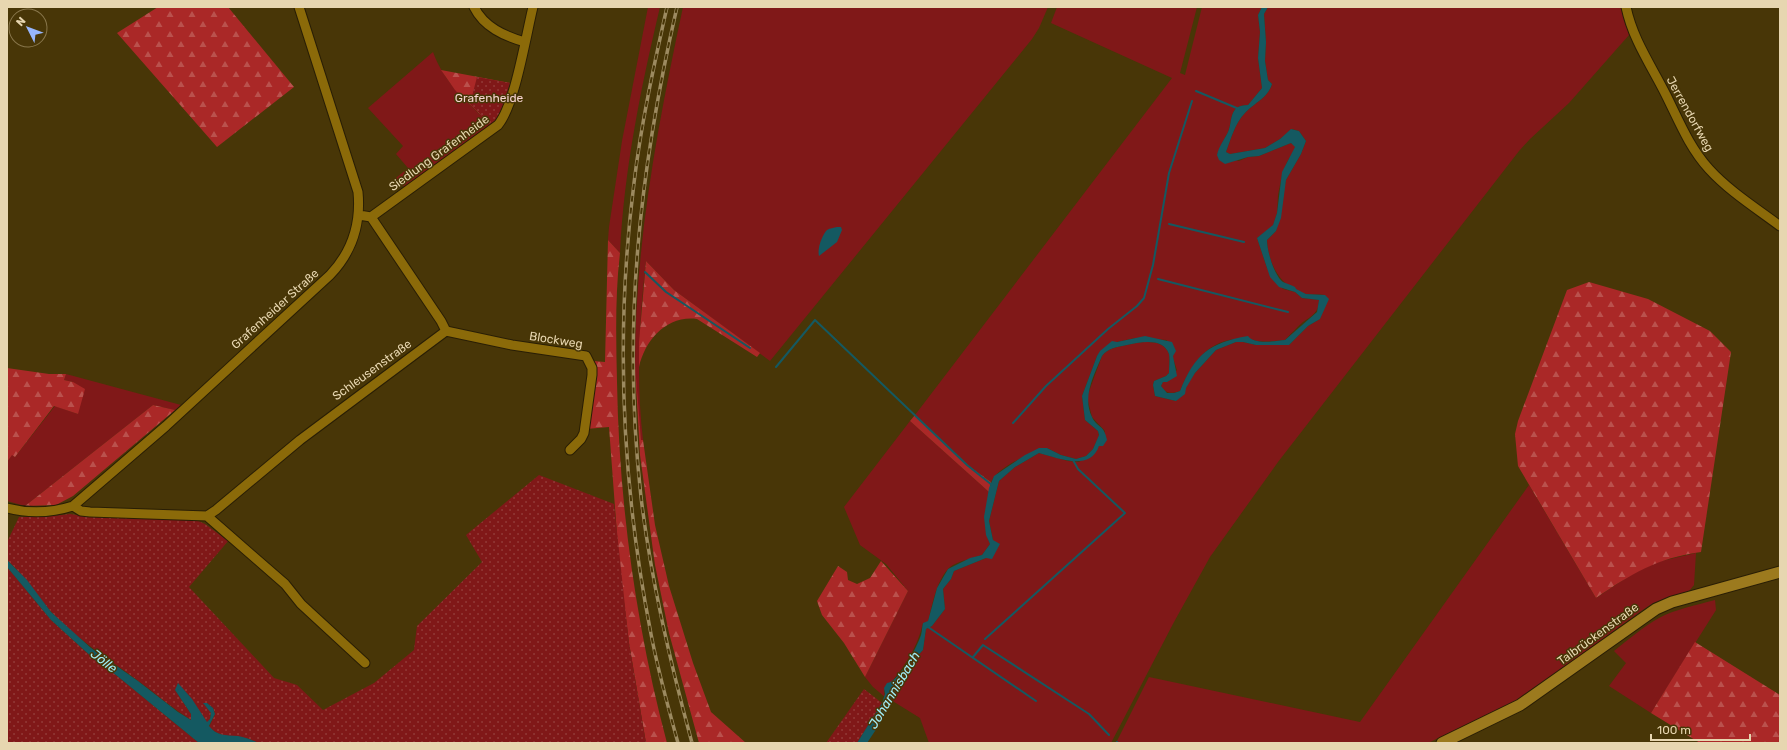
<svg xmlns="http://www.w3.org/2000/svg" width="1787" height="750" viewBox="0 0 1787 750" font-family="Rubik,sans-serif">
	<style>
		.green { fill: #801818 }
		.forest { fill: url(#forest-firs) }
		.park { fill: url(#park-dots) }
		.water { fill: #145961 }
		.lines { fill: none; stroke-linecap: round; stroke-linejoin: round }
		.stream { stroke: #145961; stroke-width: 2 }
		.minor-casing { stroke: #291e05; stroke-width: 11 }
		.major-casing { stroke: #291e05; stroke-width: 13 }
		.minor { stroke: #8b6a09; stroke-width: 9 }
		.major { stroke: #9c7a1e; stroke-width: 11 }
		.rail-casing { stroke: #9c8a60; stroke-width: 3.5 }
		.rail { stroke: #483607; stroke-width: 2; stroke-dasharray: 6; stroke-linecap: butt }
		.labels { text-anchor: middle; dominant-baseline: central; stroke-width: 3; stroke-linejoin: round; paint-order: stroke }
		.park-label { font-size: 12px; fill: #f6d4d0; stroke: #483607 }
		.street-label { font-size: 12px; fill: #e7d6b0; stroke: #483607 }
		.water-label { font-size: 13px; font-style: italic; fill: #a0effa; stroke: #483607 }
	</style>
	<defs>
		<pattern id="forest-firs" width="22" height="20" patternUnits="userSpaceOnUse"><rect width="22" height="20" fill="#aa2827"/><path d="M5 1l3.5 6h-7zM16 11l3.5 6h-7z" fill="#ba514d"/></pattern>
		<pattern id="park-dots" width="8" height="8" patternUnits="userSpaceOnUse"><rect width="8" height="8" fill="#801818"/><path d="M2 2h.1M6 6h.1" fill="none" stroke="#923937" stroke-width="1.8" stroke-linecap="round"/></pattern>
	</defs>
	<rect width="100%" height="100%" fill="#483607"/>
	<path class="green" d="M648 7H660C641 87 624 170 620 253L608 240 609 227 622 141Z
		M683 7H1048L1039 28 1032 39 770 361 674 290 646 261C639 321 636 380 643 440H641C639 415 635 389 635 364 635 244 658 124 683 7Z
		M1057 7H1197L1180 73 1185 75 1202 7H1262L1258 15 1260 32 1258 58 1262 88 1248 105C1228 105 1233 121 1228 132 1224 139 1220 147 1217 155L1239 161 1248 157 1259 156 1291 143 1296 147 1287 162 1282 175 1278 195 1277 213 1273 226 1257 238 1267 268 1283 289 1295 292 1302 298 1319 300C1319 312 1312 316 1303 322 1297 327 1291 334 1285 340 1276 341 1266 342 1257 341 1254 340 1251 339 1248 339 1211 336 1193 360 1180 391 1172 394 1166 394 1161 386L1163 382 1177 370 1167 340 1135 338 1117 342 1097 356 1082 396 1085 420 1098 431 1099 436 1093 449 1086 456 1076 459 1061 455 1047 448C1031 453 998 466 991 482L969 466 915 415 1172 78 1051 23Z
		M1268 7H1624L1629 35 1569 103 1530 139 1519 151 1278 462 1210 557 1174 622 1111 743H929L920 718 891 700 911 663 923 650 926 629 932 626 945 609 943 589 951 579 954 571 986 558 993 540 989 521 999 481 1015 467 1039 453 1068 461 1079 462 1099 446 1105 431 1092 417 1087 397 1102 356C1108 348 1117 347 1127 345 1139 342 1163 337 1169 354 1170 360 1169 368 1169 373L1166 376 1154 381 1153 385 1155 396 1176 401 1195 373 1216 350 1236 342H1243L1256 345H1289L1308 326 1320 319 1324 295C1319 294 1312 295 1306 294 1281 288 1268 264 1267 240L1276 231 1286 180 1301 154 1306 141 1299 131 1292 129 1280 139 1265 148 1230 154 1226 152C1231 139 1235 123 1245 113 1254 103 1268 98 1272 84L1268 80 1265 61 1266 42 1264 14Z
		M433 52C444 83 469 104 492 126L405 188 396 178 408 168 396 154 403 146 368 108Z
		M66 374 181 405 175 410 153 405 25 506 7 501V462L12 454 15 457 55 406 78 414 73 382 64 380Z
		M910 421 989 492C987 511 982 525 990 544L982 555C973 558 954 562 948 569 936 582 932 606 928 622L923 623C917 650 902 670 884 691L885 697 873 687 865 677 908 591 886 564 860 545 844 507Z
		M1529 485 1596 598 1632 574 1657 562 1696 553 1694 585 1689 591 1653 603 1641 611 1523 697 1428 743H1116L1149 677 1360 722Z
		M1715 600 1716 610 1651 713 1609 686 1626 663 1614 651C1629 639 1643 627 1659 618 1676 609 1697 605 1715 600Z"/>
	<path class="forest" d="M158 7H228L294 87 217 147 117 33Z
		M441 70 510 83 492 126 455 90Z
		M608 240 620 253C615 295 616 339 617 382 619 504 636 626 667 743H646L629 643 619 561 609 427 586 429 593 361 605 362Z
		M646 261 674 290 760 353 757 357 697 319C667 315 645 340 639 367V342Z
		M1589 282 1648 299 1710 331 1731 352 1701 552C1657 558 1631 574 1596 598L1518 466 1515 434 1518 421 1567 290Z
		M635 365 641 440H643L655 525 669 586 693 663 711 712 746 743H699L669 633 655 565 640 455Z
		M7 368 49 374H66L64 380 73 382 85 389 78 414 54 406 15 457 12 455 7 462Z
		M153 405 175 410 73 496 56 505 25 506Z
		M915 415 969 466 991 482 989 492 910 421Z
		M881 561 908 591 865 677 844 643 822 615 817 601 838 566 847 572 848 580 857 584 870 578Z
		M1695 642 1780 695V743H1700L1651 713Z"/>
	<path class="park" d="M477 77 510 83 501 114 492 126 470 104Z
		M539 475 614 504 629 643 646 743H259C252 740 245 737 238 737 224 735 221 737 209 727L215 714 213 708 207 703H204L211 712 210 719 207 723 200 712 175 690 191 714V720C172 708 155 693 137 680 110 660 83 643 59 620 40 601 27 578 7 560V542L19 517H44L70 514 89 517H154L196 520 205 524 224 538 226 536 229 540 189 587 274 678 297 685 323 710 374 683 414 650 417 626 482 562 466 535Z
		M7 567 51 620 95 660 116 675 199 743H7Z
		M864 689 882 703 857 743H826Z"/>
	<path class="water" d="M1262 7H1268L1264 14 1266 42 1265 61 1268 80 1272 84C1268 98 1254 103 1245 113 1235 123 1231 139 1226 152L1230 154 1265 148 1280 139 1291 129 1299 131 1306 141 1301 154 1286 180 1281 218 1276 231 1267 240C1267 251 1274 275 1283 282 1287 284 1292 285 1295 287L1296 289 1306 294 1325 295 1329 299 1320 319 1308 326 1289 345H1256L1243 342H1236L1216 350 1195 373 1186 388 1185 394 1176 401 1155 396 1153 385 1154 381 1166 376 1169 373C1169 368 1170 359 1169 354 1163 337 1140 342 1127 345 1117 347 1108 348 1102 356 1094 375 1082 397 1092 417 1097 428 1104 424 1107 440L1103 446H1099C1090 472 1058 458 1039 453L1015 467 999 481 989 521 993 540 1000 544 992 559 986 558 954 571 951 579 943 589 945 609 932 626 926 629 923 650 911 663 891 700 881 722 867 743H857L882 703 885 694 884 688 887 683C899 682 917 647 921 635 922 631 922 627 923 623L928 621 937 588 948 569 970 558 982 555 990 544 986 535 984 517 989 488 994 476 1025 455 1039 448H1047L1061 455 1076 459 1086 456 1093 449 1099 435 1098 431 1085 420 1082 396 1097 356 1100 351 1112 341 1117 342 1145 336 1172 342 1176 351 1173 356 1177 376 1167 382H1163L1161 386 1167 393H1174L1180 391C1195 354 1209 343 1248 336 1254 345 1276 341 1285 340L1317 312 1319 300 1302 298 1295 292 1279 287 1270 277 1257 238 1273 225 1277 213 1282 172 1295 147 1291 143 1259 156 1248 157 1225 164 1219 160 1217 155C1219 146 1224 140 1228 132 1233 121 1228 105 1248 105L1262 88 1258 58 1260 32 1258 15Z
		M837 227H841L842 230 837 242 819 256C817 249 822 235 827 230 830 228 834 228 837 227Z
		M7 560 27 580 51 612 91 648 138 681 178 712 191 720V714L175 690 178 683 192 699 207 722 210 719 211 713 203 703H207L213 708 215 714 209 726C217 736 225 735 238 736 245 737 252 740 259 743H199L116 675 95 660 51 620 7 567Z"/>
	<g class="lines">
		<path class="stream" d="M1196 91 1239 109
			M1169 224 1244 242
			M645 272 666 292 750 348
			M1158 279 1288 312
			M776 367 815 320 967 465 992 485
			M1013 423 1046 386 1108 329 1137 306 1144 298 1153 265 1169 173 1192 101
			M928 627 1036 701
			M985 639 1125 513 1078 469 1073 460
			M973 657 983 645 1089 714 1109 735
			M1117 742 1118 743"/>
		<defs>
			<path id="minor" d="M474 7C484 27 504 36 525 42
				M1626 7C1633 40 1651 65 1666 95 1679 121 1689 147 1709 169 1729 191 1756 208 1780 226
				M359 215 371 217 498 125C515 105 526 35 533 7
				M371 217 441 321 446 331
				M446 331 512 345 586 356 592 368V375L584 433 581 439 570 450
				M73 506 81 511 90 512 207 516 216 510 300 440 446 331
				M7 508C30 514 51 513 73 506L166 426 330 275C352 252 361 224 358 192L299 7
				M207 516 285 584 301 604 365 663"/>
			<path id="major" d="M1442 743 1520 705 1656 609 1672 602 1780 572"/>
		</defs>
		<use href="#minor" class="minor-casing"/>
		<use href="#major" class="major-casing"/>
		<use href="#minor" class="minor"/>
		<use href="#major" class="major"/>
		<defs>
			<path id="rail" d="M667 7C654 65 641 124 634 183 615 333 622 486 651 634 658 671 668 707 678 743
				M677 7C639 172 622 328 641 497 651 581 670 662 692 743"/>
		</defs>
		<use href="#rail" class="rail-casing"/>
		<use href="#rail" class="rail"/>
	</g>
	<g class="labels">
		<g class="park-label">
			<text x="489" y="98">Grafenheide</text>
		</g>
		<g class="street-label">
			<text transform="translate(1690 114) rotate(61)">Jerrendorfweg</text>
			<text transform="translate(439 153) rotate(-36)">Siedlung Grafenheide</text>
			<text transform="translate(275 309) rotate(-42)">Grafenheider Straße</text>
			<text transform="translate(556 340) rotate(9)">Blockweg</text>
			<text transform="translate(372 370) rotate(-36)">Schleusenstraße</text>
			<text transform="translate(1598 634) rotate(-36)">Talbrückenstraße</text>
		</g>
		<g class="water-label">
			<text transform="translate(104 661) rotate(38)">Jölle</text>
			<text transform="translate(894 690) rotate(-59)">Johannisbach</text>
		</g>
	</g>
	<rect width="1787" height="750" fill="none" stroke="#e7d6b0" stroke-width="16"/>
	<g transform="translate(28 28) rotate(312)"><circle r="19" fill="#483607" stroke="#88764b"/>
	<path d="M0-3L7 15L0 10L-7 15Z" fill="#97b6fd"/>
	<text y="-6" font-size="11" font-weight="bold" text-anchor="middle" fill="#e7d6b0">N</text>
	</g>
	<path d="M1651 734v6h99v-6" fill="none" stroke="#e7d6b0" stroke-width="2"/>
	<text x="1657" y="734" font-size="12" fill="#e7d6b0" stroke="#483607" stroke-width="3" paint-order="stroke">100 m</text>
</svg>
